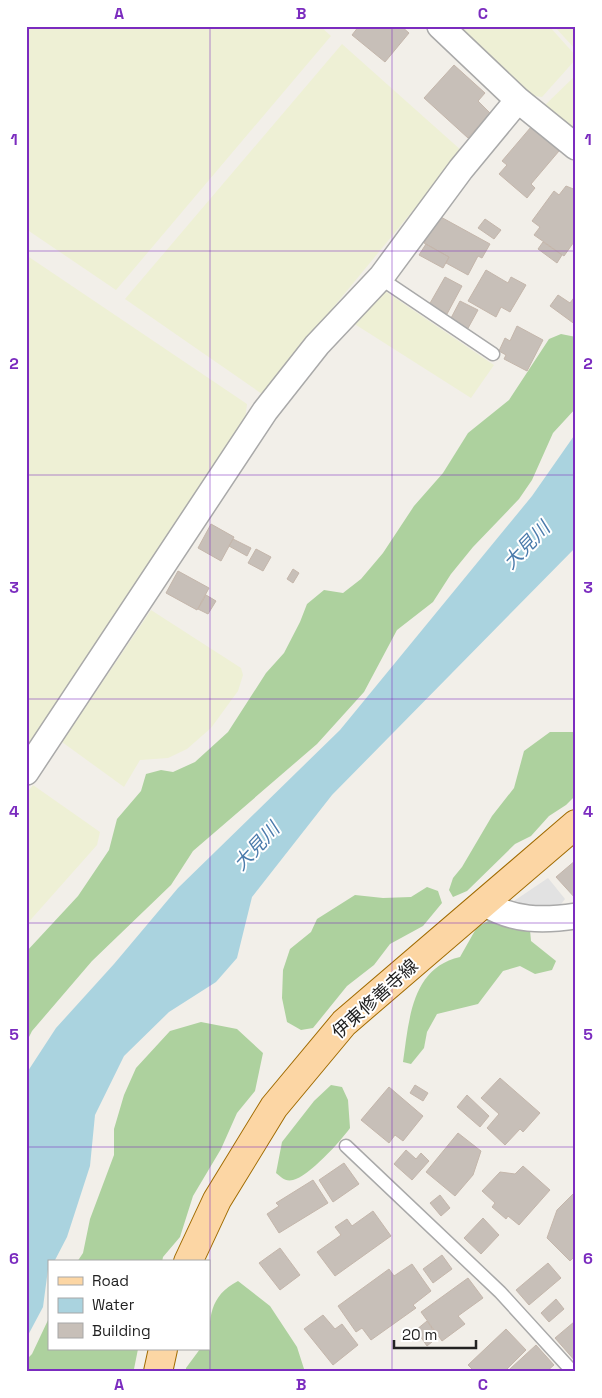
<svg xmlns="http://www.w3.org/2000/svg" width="602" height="1398" font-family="'Space Grotesk','Noto Sans JP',sans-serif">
	<rect width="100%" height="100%" fill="#f2efe9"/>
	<path fill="#eef0d5" d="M26,26H320L331,36L116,290L26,229Z
		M453,26H549L576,56V59L542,97L528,95Z
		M554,26H576V50Z
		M342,44L462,151L262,394L125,299Z
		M576,75V131L545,105Z
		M26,255L247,404L245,420L26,751Z
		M382,289L494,365L471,398L353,323Z
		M151,610L241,668L243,675L238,691L211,728L187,749L168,758L140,760L124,787L62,742Z
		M33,785L100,832L97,845L26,925V794Z"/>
	<path fill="#add19e" d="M561,334L576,337V408L553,433L532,480L519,499L473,547L451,574L433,602L397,630L364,692L317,744L193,851L171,885L92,961L32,1031L26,1043V952L78,896L109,850L117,819L141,791L146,774L161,770L173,772L195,762L228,732L266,673L284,653L300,622L307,604L324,590L343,593L361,579L383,553L414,506L443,473L468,433L509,400L549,339Z
		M550,732H576V795L566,805L549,816L531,836L515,844L467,891L453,897L449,890L453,878L462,867L492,816L514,788L524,751Z
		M427,887L438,891L442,903L423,926L390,944L374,965L347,986L313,1028L301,1030L287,1022L282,998L283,970L290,949L311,932L317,919L355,895L383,898L411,897Z
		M490,920L530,930L531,941L556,961L552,970L535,974L520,966L503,971L478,1004L437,1014L427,1032L424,1048L411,1064L403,1062C409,1021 411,968 460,957L477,927Z
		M201,1022L237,1029L263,1053L255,1091L237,1113L221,1149L193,1196L180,1237L163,1257L162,1262H77L83,1253L90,1219L114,1155V1129L124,1095L136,1068L170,1031Z
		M331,1085L342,1087L348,1100L350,1128C341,1141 308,1177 293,1180C285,1182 281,1177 276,1173L282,1142L314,1101Z
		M238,1281L270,1306L297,1347L305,1372H186V1368L200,1349H209C209,1318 209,1296 238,1281Z
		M49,1318V1349H138L134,1369L132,1372H26V1360L32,1354Z"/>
	<path fill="#e2e2e2" d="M548,878L565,899L555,912L508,905Z"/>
	<path fill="#aad3df" d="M576,433V547L332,795L252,897L237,958L216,982L169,1012L124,1056L95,1115L90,1166L67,1237L54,1262H49L43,1307L26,1339V1074L56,1028L114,964L178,888L340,730L532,496Z"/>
	<path fill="#c7bfb8" stroke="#c4b6ab" d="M359,26H401L409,33L385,62L352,35Z
		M454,65L485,93L478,101L490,113L468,138L424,98Z
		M531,127L559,151L531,184L535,188L527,198L499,174L507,165L502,161Z
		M566,186L576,190V239L564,256L534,235L540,227L532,221L554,191L559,195Z
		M439,216L490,244L482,258L478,256L468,275L446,263L449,257L424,243Z
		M485,219L501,230L494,239L478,228Z
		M543,242L562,255L557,263L538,249Z
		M426,244L449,257L443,268L419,255Z
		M486,270L508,283L511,277L526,285L510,312L501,307L496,317L468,301Z
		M445,277L462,286L447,314L429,305Z
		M558,295L570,303L576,295V325L550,306Z
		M460,301L478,310L467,330L450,320Z
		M517,326L543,340L527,371L504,359L506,355L499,351L505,338L510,341Z
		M211,524L234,537L221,561L198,548Z
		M233,539L251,548L247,556L229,546Z
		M256,549L271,557L263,571L248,563Z
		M293,569L299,573L293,583L287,579Z
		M178,571L209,588L197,610L166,593Z
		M206,595L216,601L208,614L198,609Z
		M576,860V899L556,877Z
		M500,1078L540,1113L523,1132L520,1129L505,1145L487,1128L499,1114L481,1098Z
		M415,1085L428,1093L423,1101L410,1093Z
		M389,1087L423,1116L403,1141L395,1135L389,1143L361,1120Z
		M467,1095L489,1116L480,1127L457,1107Z
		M458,1133L481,1151L473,1175L455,1196L426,1172Z
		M406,1150L416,1159L421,1153L429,1161L412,1180L394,1164Z
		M344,1163L359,1184L333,1202L319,1180Z
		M523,1166L550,1190L519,1225L508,1216L506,1219L492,1207L495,1203L482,1191L500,1172L515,1174Z
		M313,1180L328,1203L279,1233L267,1214L279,1206L276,1203Z
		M576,1191V1255L570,1261L547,1238L557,1210Z
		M440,1195L450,1208L441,1216L430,1203Z
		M373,1211L391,1236L335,1276L317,1252L341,1235L335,1227L347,1219L352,1226Z
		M483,1218L499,1235L481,1254L464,1238Z
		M280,1248L300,1275L280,1290L259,1263Z
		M442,1255L452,1269L433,1283L423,1269Z
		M548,1263L561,1278L529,1305L516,1290Z
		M412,1264L431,1291L413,1305L416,1308L371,1340L362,1328L356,1332L338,1306L389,1269L394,1276Z
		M468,1278L483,1298L458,1316L465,1324L442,1341L421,1312Z
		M556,1299L564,1309L549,1322L541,1313Z
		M323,1315L335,1329L342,1324L358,1345L333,1365L304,1329Z
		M427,1321L438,1337L427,1346L416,1330Z
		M574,1322L576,1324V1362L555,1338Z
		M506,1329L526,1350L504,1372H475L468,1365Z
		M536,1345L554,1365L546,1372H513L510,1369Z"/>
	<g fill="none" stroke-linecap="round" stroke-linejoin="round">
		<g stroke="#a9a9a9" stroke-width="15">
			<path id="lane" d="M380,278L493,354
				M346,1146L500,1292L573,1372"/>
		</g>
		<g stroke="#a9a9a9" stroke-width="28">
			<path id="street" d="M518,100L576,147
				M26,772L265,411L317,345L382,276L461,169L518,100L440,26
				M484,903C513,921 543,921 576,916"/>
		</g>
		<g stroke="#a06b00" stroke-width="30">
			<path id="primary" d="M188,1262L217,1200L274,1107L344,1023L576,824
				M158,1372L163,1349"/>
		</g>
		<use href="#lane" stroke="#fff" stroke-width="12"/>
		<use href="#street" stroke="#fff" stroke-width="25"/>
		<use href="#primary" stroke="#fcd6a4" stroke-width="28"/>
	</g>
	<path fill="none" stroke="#7b2cbf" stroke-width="1" stroke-opacity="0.55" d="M210,26V1372M392,26V1372M26,251H576M26,475H576M26,699H576M26,923H576M26,1147H576"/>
	<g text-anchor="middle" stroke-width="4" stroke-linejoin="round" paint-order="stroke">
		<g font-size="18" fill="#222" stroke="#fff">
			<text transform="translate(375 999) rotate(-42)" y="6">伊東修善寺線</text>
		</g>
		<g font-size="19" font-style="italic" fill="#4a7aab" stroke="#fff">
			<text transform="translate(526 545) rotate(-46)" y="7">大見川</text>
			<text transform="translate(256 846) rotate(-47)" y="7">大見川</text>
		</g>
	</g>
	<rect width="602" height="1398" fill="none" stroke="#ffffff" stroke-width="55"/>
	<rect x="48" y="1260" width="162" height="90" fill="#ffffff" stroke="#a7a7a7"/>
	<rect x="58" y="1277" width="25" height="8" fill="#fcd6a4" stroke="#a7a7a7"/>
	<text x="92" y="1286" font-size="15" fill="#222222">Road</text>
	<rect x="58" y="1298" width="25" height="15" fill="#aad3df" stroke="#a7a7a7"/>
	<text x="92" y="1310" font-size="15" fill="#222222">Water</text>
	<rect x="58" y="1323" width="25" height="15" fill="#c7bfb8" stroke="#a7a7a7"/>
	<text x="92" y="1336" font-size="15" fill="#222222">Building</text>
	<path d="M394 1340v8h82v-8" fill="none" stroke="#222222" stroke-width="2.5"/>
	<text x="402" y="1340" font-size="15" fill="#222222" stroke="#ffffff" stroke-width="4" paint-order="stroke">20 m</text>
	<rect x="28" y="28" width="546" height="1342" fill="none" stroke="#7b2cbf" stroke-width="2"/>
	<g font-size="16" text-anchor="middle" font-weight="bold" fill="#7b2cbf">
		<text x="119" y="19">A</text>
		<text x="301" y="19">B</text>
		<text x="483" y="19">C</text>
		<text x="14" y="145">1</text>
		<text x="588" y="145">1</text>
		<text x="14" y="369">2</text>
		<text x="588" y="369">2</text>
		<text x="14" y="593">3</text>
		<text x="588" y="593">3</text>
		<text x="14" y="817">4</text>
		<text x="588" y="817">4</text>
		<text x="14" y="1040">5</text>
		<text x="588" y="1040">5</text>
		<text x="14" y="1264">6</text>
		<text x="588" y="1264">6</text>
		<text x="119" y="1390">A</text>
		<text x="301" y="1390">B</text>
		<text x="483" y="1390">C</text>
	</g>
</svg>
